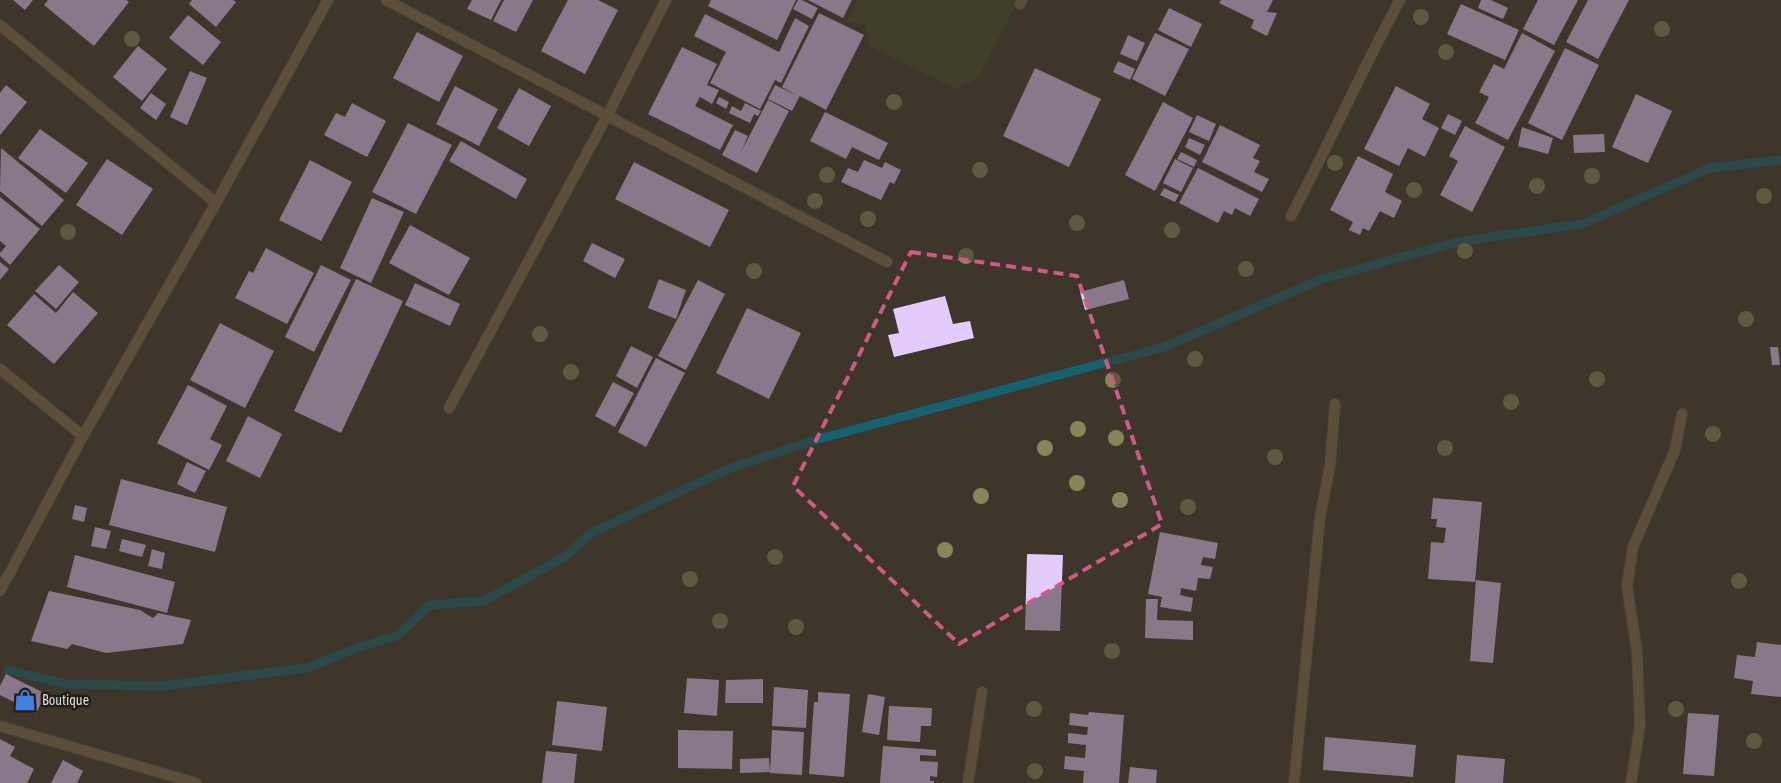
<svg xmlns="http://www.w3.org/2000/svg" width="1781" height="783" font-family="'Asap Condensed',sans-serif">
	<rect width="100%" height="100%" fill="#3e352b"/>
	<path fill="#464b27" d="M858,0H1018L978,78L956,89L869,46L866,25L846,20Z"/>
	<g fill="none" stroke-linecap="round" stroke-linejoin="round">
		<path stroke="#17606e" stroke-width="9" d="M8,670L65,684L163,686L307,668L361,646L397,636L430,605L484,601L566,556L591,533L728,469L815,440L1164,347L1322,279L1457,242L1582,224L1710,168L1781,160"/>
	</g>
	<path fill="#e3cbfc" d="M13,0H33L25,10Z
		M48,0H126L129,2L94,46L44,5Z
		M192,0H233L236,2L216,27L189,4Z
		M472,0H501L491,20L467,9Z
		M504,0H533L516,32L493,21Z
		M568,0H598L618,10L585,74L541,51Z
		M711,0H796L777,40L708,6Z
		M798,0H802L818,8L812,19L793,9Z
		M808,0H852L843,18Z
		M1221,0H1273L1267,12L1277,13L1267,36L1251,28L1254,20L1219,3Z
		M1481,0H1491L1508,8L1503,19L1478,8Z
		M1538,0H1578L1554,45L1523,29Z
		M1588,0H1629L1598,59L1566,42Z
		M1461,4L1519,30L1505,60L1447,34Z
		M1169,8L1202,24L1191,47L1158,30Z
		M819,13L864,35L826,110L800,96L792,111L768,99L775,85L796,95L782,87Z
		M705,14L779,52L795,18L809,26L781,83L775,80L760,109L710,83L726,52L694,36Z
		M188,15L221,42L203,65L169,38Z
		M417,32L463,56L439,102L393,78Z
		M1155,33L1189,49L1165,96L1132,79Z
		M1522,33L1555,51L1508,140L1475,123L1489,97L1479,92L1494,64L1504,69Z
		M1128,35L1145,43L1137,61L1120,54Z
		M138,46L167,69L142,101L113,77Z
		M682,47L717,64L707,85L719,90L712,104L700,97L695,106L733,125L720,150L648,114Z
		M1565,48L1599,65L1562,140L1528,123Z
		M1118,61L1135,69L1130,80L1113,72Z
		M1035,68L1101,99L1069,167L1003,136Z
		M190,71L207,78L187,125L170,117Z
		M6,85L27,102L0,135V93Z
		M455,86L498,109L479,146L436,124Z
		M1396,86L1430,104L1422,119L1439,128L1425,157L1408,148L1399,166L1364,149Z
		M519,88L551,106L529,146L497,128Z
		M151,93L166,104L156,120L140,108Z
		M1636,94L1672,111L1648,163L1612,147Z
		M719,97L729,102L726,109L716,103Z
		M768,100L789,111L757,173L722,155L735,130L748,136L741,152Z
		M1163,102L1193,118L1155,191L1125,175Z
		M352,103L386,121L367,157L324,135L336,113L345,117Z
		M745,103L761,111L758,116L754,114L750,123L729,113L732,106L741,111Z
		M825,112L888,143L879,160L852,147L846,159L810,141Z
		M1448,114L1462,121L1455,135L1441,128Z
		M1197,115L1216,124L1209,141L1189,132Z
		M408,123L452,145L416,214L372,192Z
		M1220,125L1260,145L1253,158L1260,161L1254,172L1269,179L1262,192L1202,162Z
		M1465,126L1505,147L1472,212L1440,195L1458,161L1449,156Z
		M1522,127L1553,138L1548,154L1518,146Z
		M40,129L88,163L66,193L18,158Z
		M1604,134L1605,152L1574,153L1573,135Z
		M1189,138L1205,145L1200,155L1185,147Z
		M461,141L527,179L516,199L449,161Z
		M1,148L64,200L42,226L0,191Z
		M1181,152L1197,160L1194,167L1177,159Z
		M1358,156L1393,174L1385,192L1402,201L1394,218L1380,211L1369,231L1363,228L1360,235L1349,230L1353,222L1330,210Z
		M107,159L153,189L122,235L76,205Z
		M1175,159L1193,168L1181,192L1163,183Z
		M310,160L352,182L321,241L279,220Z
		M864,160L882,168L885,162L901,170L894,184L890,182L881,200L841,182L848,168L858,172Z
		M634,162L729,210L710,247L615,199Z
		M1198,168L1259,199L1250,216L1235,208L1232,215L1224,211L1218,223L1179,203Z
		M1164,188L1179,195L1175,202L1160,195Z
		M0,197L40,229L10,265L0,256V253L6,246L0,241Z
		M372,198L404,212L371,283L340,268Z
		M410,225L470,258L449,295L389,263Z
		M592,243L625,259L615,278L583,261Z
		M266,248L314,273L287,324L235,298L249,271L253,273Z
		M0,262L9,269L0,280Z
		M59,265L79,282L56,309L35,291Z
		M321,265L351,280L314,352L285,337Z
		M356,279L403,301L341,433L294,411Z
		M659,279L686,290L676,319L648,308Z
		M698,280L725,294L686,370L658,356Z
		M1124,280L1129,299L1085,310L1080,292Z
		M415,283L460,304L450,326L405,305Z
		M73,292L98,313L54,364L7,325L34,294L56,313Z
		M945,296L953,324L970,321L974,338L894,357L888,335L899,333L893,309Z
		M747,308L801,333L769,399L716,373Z
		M220,323L274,351L245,408L190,380Z
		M631,346L653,357L637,388L616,376Z
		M1770,347H1778L1780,365H1772Z
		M656,358L685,373L646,447L618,432Z
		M613,382L634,393L615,427L595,416Z
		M188,385L227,406L210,439L222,445L209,470L157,443Z
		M248,416L282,434L260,478L226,461Z
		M187,462L206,471L195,493L177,484Z
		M121,479L227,507L215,552L109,525Z
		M1433,498L1482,502L1475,582L1428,579L1431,542L1444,543L1446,528L1436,527L1437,519H1431Z
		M75,505L87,508L84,522L72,519Z
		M95,527L111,531L106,549L91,546Z
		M1160,532L1218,543L1215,559L1203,557L1201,565L1213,567L1210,579L1198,578L1196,591L1181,588L1180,595L1193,598L1191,612L1160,607L1162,597L1148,594Z
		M122,539L146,545L142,557L119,551Z
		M152,549L165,553L162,569L148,566Z
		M1027,554L1063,555L1060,631L1025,630Z
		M75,555L175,582L167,613L67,587Z
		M1476,580L1501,583L1493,663L1470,661Z
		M49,591L140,610L153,618L158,613L191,620L183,644L106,653L72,644L67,649L31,641Z
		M1146,599H1158L1157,620L1193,621V640L1145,638Z
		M1757,642L1781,645V697L1751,694L1753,681L1734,678L1737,655L1755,657Z
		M6,674L46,694L36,713L0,695V686Z
		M687,678L719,680L717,716L684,713Z
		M763,679V703H725L726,680Z
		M774,687L808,690L806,728L772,726Z
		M818,692L850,694L844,777L809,774L814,702H818Z
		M868,694L885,697L879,735L862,732Z
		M557,701L607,707L602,751L552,745Z
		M889,706L932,708L931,726H921L920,742L887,740Z
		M1089,712L1124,715L1119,783H1083L1084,771L1064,769L1065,756L1085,758L1086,745L1068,743V733L1087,735L1088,727L1069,725L1070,713L1088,715Z
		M1688,713L1719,715L1714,776L1683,774Z
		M678,730L733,731L732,769L678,768Z
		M772,730L804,732L802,775L770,773Z
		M1325,737L1416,745L1413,777L1323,770Z
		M0,739L15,747L10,756L34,769L27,783H0Z
		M883,746L936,750V756L920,755V761L938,762L937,777L930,776V781H934V783H880Z
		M546,751L577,754L574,783H542Z
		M1457,755L1505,759L1503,783H1455Z
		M769,758L770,772L740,773V759Z
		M63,760L83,771L77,783H51Z
		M1130,767L1157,770L1156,783H1128Z"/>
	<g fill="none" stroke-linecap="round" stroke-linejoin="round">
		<g stroke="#5b5249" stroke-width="12">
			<path id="minor" d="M386,0L887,262
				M1020,4L1022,0
				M0,25L216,203
				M1291,216C1329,145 1361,71 1400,0
				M0,369L83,436
				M449,408L607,116L666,0
				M0,726L196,783
				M968,783L982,692
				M1294,783L1320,517L1330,466L1335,404
				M1631,783L1640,725L1637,652L1627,586L1633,547L1675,450L1682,414"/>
		</g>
		<g stroke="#5b5249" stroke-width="12">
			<path id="tertiary" d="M0,591L83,436L216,203L328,0"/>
		</g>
		<use href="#minor" stroke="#846e49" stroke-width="10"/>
		<use href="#tertiary" stroke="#846e49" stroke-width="10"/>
	</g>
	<g fill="#858758">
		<circle cx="1421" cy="17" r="8"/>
		<circle cx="1662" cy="29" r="8"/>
		<circle cx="132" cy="39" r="8"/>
		<circle cx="1446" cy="52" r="8"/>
		<circle cx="894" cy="102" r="8"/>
		<circle cx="1335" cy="163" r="8"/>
		<circle cx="980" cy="170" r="8"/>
		<circle cx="827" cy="175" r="8"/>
		<circle cx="1592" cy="176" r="8"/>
		<circle cx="1537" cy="186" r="8"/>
		<circle cx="1414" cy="190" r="8"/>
		<circle cx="1764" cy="196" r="8"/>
		<circle cx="815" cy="201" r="8"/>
		<circle cx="868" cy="219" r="8"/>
		<circle cx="1077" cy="223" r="8"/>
		<circle cx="1172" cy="230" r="8"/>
		<circle cx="68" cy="232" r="8"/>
		<circle cx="1465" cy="251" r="8"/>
		<circle cx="966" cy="256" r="8"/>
		<circle cx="1246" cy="269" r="8"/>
		<circle cx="754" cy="271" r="8"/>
		<circle cx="1746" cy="319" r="8"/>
		<circle cx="540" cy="334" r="8"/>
		<circle cx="1195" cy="359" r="8"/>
		<circle cx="571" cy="372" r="8"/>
		<circle cx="1597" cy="379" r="8"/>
		<circle cx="1113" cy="380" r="8"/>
		<circle cx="1511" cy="402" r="8"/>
		<circle cx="1078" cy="429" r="8"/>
		<circle cx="1713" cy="434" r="8"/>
		<circle cx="1116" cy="438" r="8"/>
		<circle cx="1045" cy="448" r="8"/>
		<circle cx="1445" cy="448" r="8"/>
		<circle cx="1275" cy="457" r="8"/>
		<circle cx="1077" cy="483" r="8"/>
		<circle cx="981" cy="496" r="8"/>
		<circle cx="1120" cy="500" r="8"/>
		<circle cx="1188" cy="507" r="8"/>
		<circle cx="945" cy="550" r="8"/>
		<circle cx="775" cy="557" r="8"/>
		<circle cx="690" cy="579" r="8"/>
		<circle cx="1739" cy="581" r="8"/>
		<circle cx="720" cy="621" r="8"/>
		<circle cx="796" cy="627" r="8"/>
		<circle cx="1112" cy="651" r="8"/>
		<circle cx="1034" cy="709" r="8"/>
		<circle cx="1676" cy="709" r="8"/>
		<circle cx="1754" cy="741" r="8"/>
		<circle cx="1035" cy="771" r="8"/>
	</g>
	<path d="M0 0H1781V783H0ZM911,252L1077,276L1162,524L959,644L793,486Z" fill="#3e352b" fill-opacity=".55" fill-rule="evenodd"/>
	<path fill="none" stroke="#cc5b85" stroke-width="4" stroke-dasharray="10 6" stroke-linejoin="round" d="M911,252L1077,276L1162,524L959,644L793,486Z"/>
	<defs>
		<g id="shop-bare" transform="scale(1.725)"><path d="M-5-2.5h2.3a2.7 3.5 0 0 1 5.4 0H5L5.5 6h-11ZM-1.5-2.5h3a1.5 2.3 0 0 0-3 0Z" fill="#3f7fe0" stroke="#211e19" stroke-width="2.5" paint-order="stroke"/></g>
	</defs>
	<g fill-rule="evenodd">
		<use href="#shop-bare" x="25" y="700"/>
	</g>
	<g text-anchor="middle" stroke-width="5" stroke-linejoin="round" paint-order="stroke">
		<g font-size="14" fill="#ded8d2" stroke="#211e19" text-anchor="start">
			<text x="42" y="705">Boutique</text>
		</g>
	</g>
</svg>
